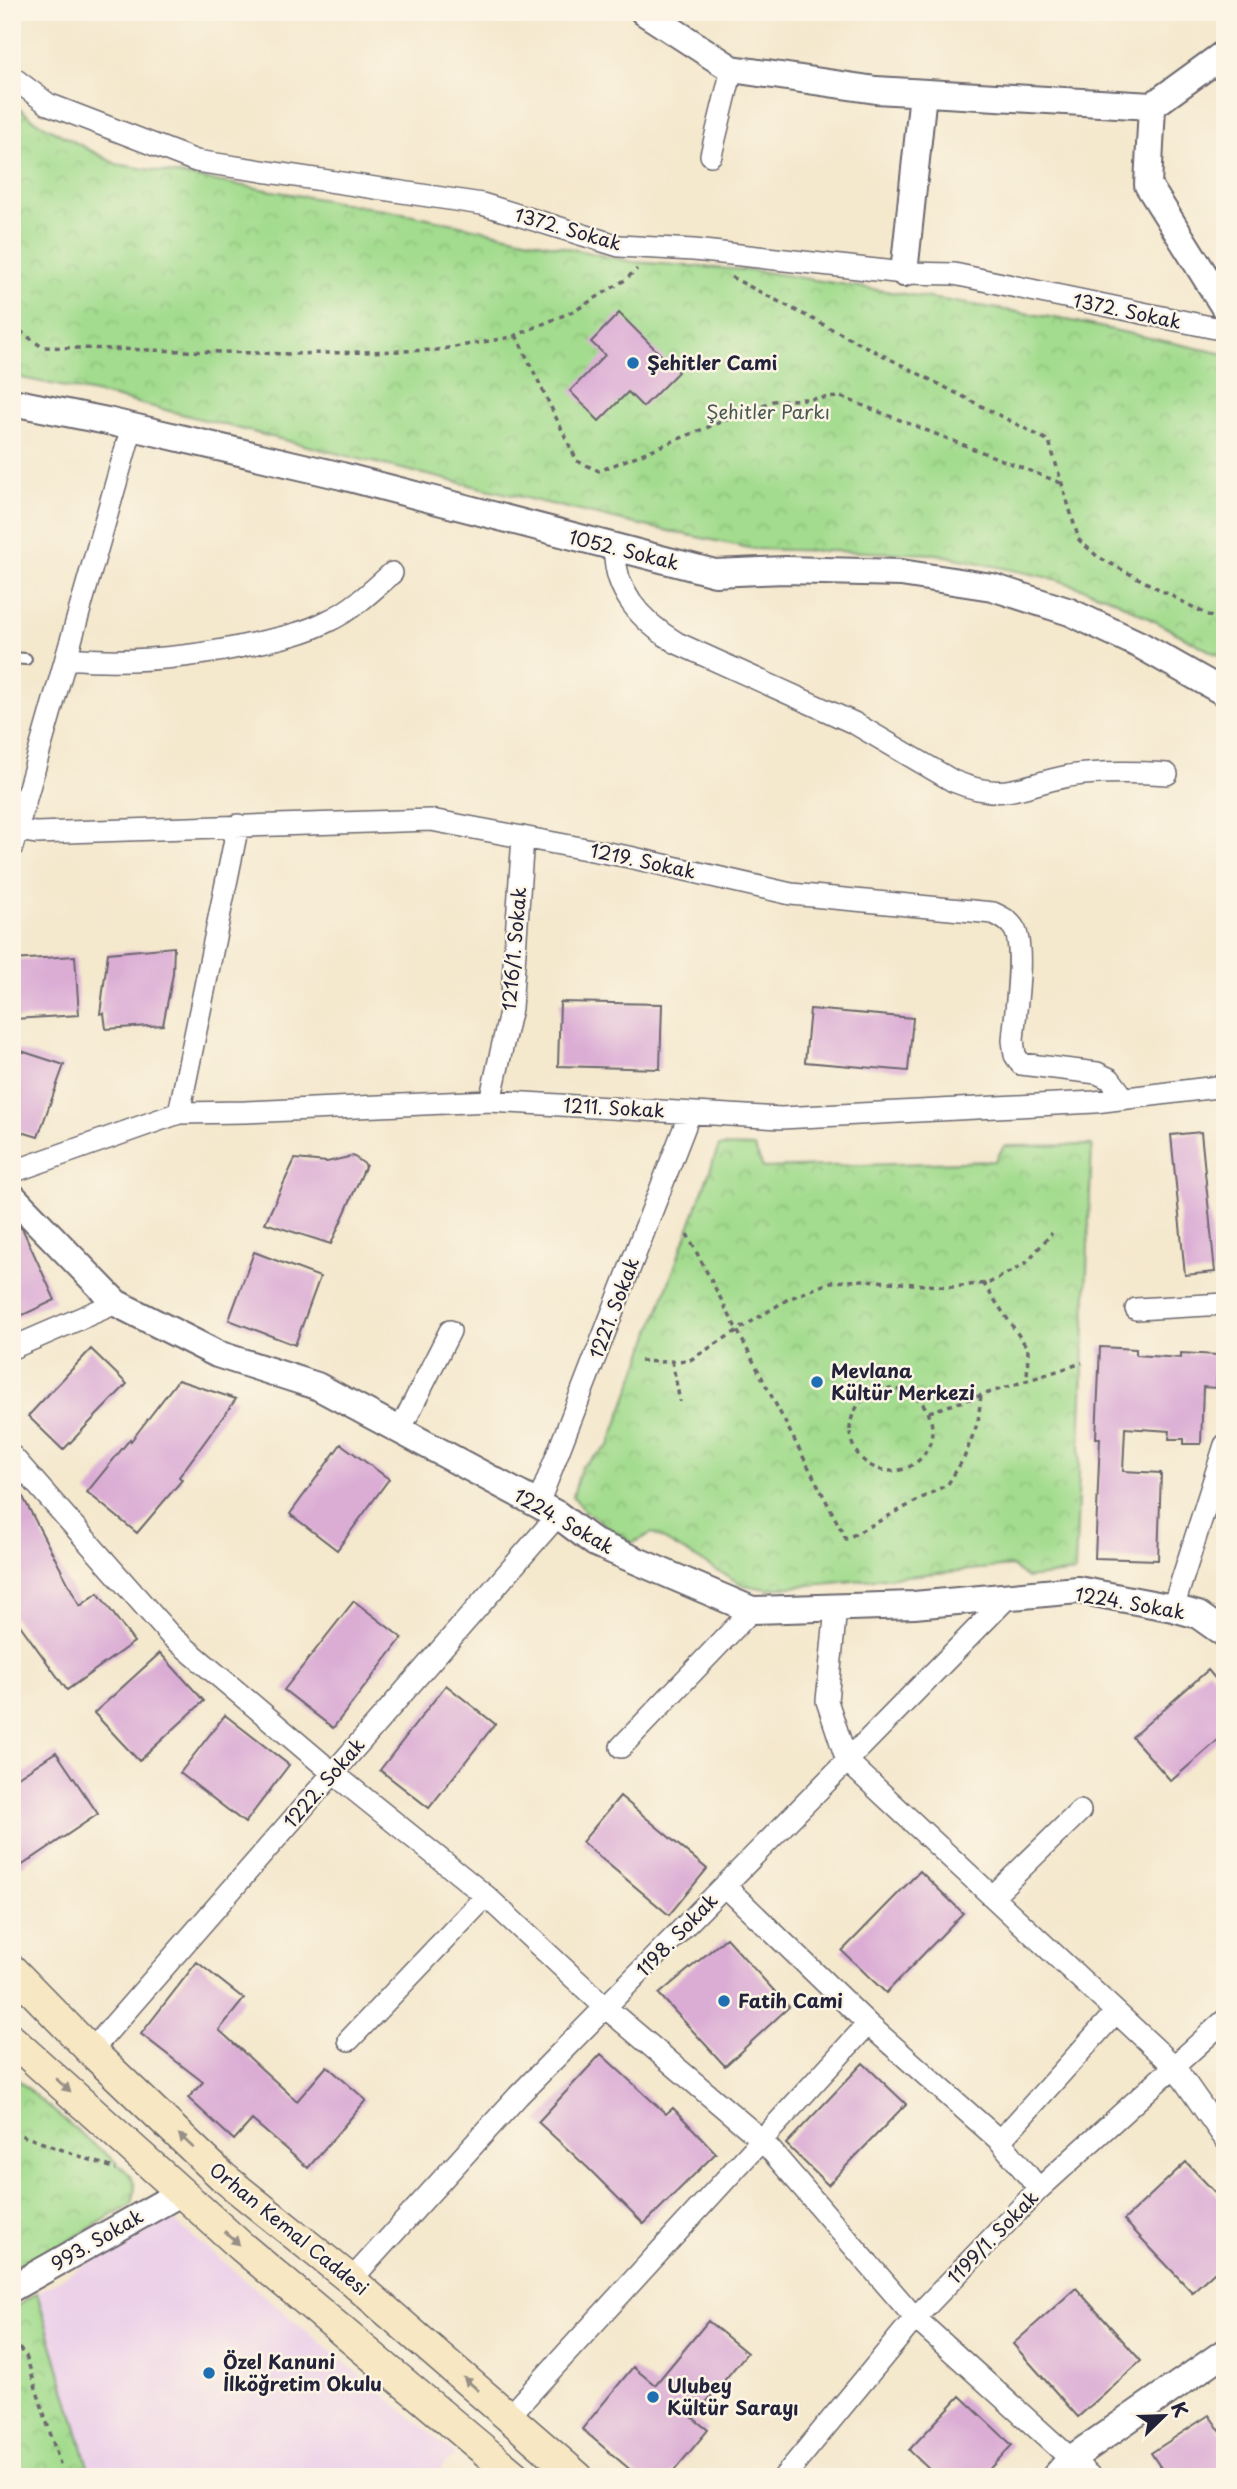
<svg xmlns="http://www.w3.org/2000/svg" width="1237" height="2489" font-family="'Playpen Sans',sans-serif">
	<defs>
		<pattern id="park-crowns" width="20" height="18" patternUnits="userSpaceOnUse" patternTransform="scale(1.75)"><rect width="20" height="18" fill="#a3dc8e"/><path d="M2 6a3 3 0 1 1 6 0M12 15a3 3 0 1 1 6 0" fill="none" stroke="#8cbc7b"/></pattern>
	</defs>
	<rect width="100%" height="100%" fill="#fcf5e5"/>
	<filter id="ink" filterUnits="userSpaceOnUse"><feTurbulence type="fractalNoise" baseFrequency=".0143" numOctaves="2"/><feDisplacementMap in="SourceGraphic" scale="14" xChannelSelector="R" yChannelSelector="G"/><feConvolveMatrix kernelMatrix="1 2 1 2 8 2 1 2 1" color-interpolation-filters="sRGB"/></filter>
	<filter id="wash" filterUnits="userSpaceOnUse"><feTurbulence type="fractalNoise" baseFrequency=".00686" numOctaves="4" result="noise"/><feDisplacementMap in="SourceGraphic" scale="28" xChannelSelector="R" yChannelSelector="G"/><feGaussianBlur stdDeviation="1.57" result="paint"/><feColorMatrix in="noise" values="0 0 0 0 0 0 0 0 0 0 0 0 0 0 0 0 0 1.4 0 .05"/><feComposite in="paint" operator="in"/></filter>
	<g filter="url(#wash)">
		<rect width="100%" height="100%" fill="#f4e8cd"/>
		<path fill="#ecd1e9" d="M168,2216L455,2454L432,2477H91L37,2293Z"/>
		<path fill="url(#park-crowns)" stroke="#627f64" stroke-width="2" d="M12,103L37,122L116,164L413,215L633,262L758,271L1062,319L1225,354V659L1113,599L1055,579L937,554L754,549L640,525L355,458L114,397L12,376Z
			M1092,1145L1075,1572L1027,1578L1012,1566L768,1589L743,1585L652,1533L632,1543L584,1510L573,1496L581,1467L609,1446L719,1146L754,1147L763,1168L995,1161L1004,1146Z
			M12,2074L38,2098L124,2169C136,2180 137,2187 132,2203L12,2275Z
			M37,2293L91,2477H12V2309Z"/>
		<g id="blocks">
			<path fill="#dbadd5" d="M619,313L678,372L643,407L628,392L599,421L570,391L605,355L591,342Z
				M174,947L173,974L163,1025L106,1029L104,1013L100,1014L108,953Z
				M75,956L79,1015L14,1019L12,960Z
				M560,1002L662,1004L660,1069L558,1066Z
				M810,1009L913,1018L908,1071L805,1062Z
				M12,1048L64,1065L38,1137L12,1129Z
				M1201,1132L1215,1272L1185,1275L1171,1135Z
				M353,1156L366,1165L331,1244L265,1223L295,1159L327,1162Z
				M12,1219L23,1230L55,1300L12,1320Z
				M254,1252L320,1277L295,1345L229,1320Z
				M1100,1347L1136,1349V1355L1181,1358V1353L1218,1355L1216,1388L1203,1387L1201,1444H1184V1439H1169L1170,1431L1125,1428L1123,1471L1161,1473L1158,1560L1095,1558L1100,1438H1096Z
				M91,1349L127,1384L63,1450L28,1416Z
				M178,1380L236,1399L179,1477L182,1480L137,1533L87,1492L130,1439L131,1441Z
				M341,1444L389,1479L337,1550L290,1514Z
				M12,1476L80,1606L98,1593L134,1642L67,1690L12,1614Z
				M354,1601L402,1638L333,1728L284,1690Z
				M160,1653L204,1701L139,1761L94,1713Z
				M1208,1670L1225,1690V1734L1171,1781L1132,1737Z
				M446,1685L495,1724L429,1808L380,1770Z
				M225,1715L289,1765L245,1823L180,1773Z
				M56,1752L98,1814L12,1872V1781Z
				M620,1796L707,1869L669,1915L582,1842Z
				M920,1871L963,1913L886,1993L842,1951Z
				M726,1938L789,2007L725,2066L659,1994Z
				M197,1962L244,1999L219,2030L297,2101L327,2066L366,2100L308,2168L252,2120L234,2140L188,2098L203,2082L141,2034Z
				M601,2054L666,2114L673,2108L716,2153L644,2224L588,2168L538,2122Z
				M863,2063L906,2104L828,2185L786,2144Z
				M1186,2162L1225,2203V2262L1192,2292L1124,2220Z
				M1076,2288L1141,2361L1078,2417L1013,2344Z
				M708,2321L747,2353L693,2418L708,2430L669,2477H639L582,2429L633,2367L655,2385Z
				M960,2396L1012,2445L982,2477H937L909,2450Z
				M1209,2415L1225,2438V2477H1167L1151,2453Z"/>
		</g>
	</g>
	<g filter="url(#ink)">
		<use href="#blocks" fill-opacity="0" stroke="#6c676e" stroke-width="2"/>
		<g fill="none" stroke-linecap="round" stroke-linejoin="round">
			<g stroke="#6c676e" stroke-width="14">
				<path id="service" d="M12,658L26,659"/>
			</g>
			<g stroke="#6c676e" stroke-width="24">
				<path id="minor" d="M12,77L48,104L196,161L482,204L619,246L694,250L904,273L954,274L1225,330
					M711,155L732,69
					M615,548C613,591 642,622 677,643L854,723L953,781C1007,803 1019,785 1069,776C1102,771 1134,772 1167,774
					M66,658C132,664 193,658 257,643C281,638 305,633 328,621C352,610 372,591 392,573
					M12,829L36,833L431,820L629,857L791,894L993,913C1002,917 1010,921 1015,930C1025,950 1015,1015 1013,1040L1015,1055L1021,1064L1097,1073L1110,1079L1124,1098
					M12,847L132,427
					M490,1101L511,1008L523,837
					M179,1113L238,825
					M12,1172L179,1113L245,1112L490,1101L781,1118L1095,1102L1225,1086
					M1136,1309L1225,1304
					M12,1348L116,1303
					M400,1430L450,1331
					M12,1456L170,1635L333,1773L486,1896L605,2007L762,2140L915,2318L1091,2477
					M538,1504L690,1113
					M836,1607L827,1701L847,1761L1174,2066L1225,2139
					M1173,1608L1225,1445
					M621,1747L752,1610
					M725,1886L868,2024L1000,2141L1039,2189
					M993,1896L1080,1811
					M349,2040L486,1896
					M91,2051L558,1515
					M1000,2141L1116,2012
					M351,2280L518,2096L1009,1596
					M509,2416L868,2024
					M784,2477L915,2318L1039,2189L1225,2020"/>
			</g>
			<g stroke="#6c676e" stroke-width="30">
				<path id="tertiary" d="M644,12L732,69L876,90L1152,106
					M1225,53L1152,106L1148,185L1225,308
					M904,273L923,93
					M12,402L107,421L342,476L715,573L785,570L901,573L992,587L1070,612L1140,645L1225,693
					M12,1196L116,1303L217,1354L317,1386L558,1515L595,1543L752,1610L914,1605L1078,1590L1173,1608L1198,1615L1225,1634
					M12,2288L182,2192
					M1055,2477L1071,2459L1225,2352"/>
			</g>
			<g stroke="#6c676e" stroke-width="33">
				<path id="secondary" d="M12,1970L91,2051L223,2177L351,2280L578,2477
					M12,2040L242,2247L516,2477"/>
			</g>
			<path stroke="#6c676e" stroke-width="3.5" stroke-dasharray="5 5" stroke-linecap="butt" d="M731,277L1049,441L1079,540L1098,557L1225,624
				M12,325L42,347L292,354L437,350L512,337L576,310L625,280L637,269
				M516,335L577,461L599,471L773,401L841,397L1061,483
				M687,1234L846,1539L948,1484L964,1458L978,1422L981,1395
				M983,1283L1028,1349L1027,1381
				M640,1361L660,1362L690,1360L788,1299L831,1282L865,1280L951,1287L989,1283L1025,1264L1052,1233
				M672,1361L680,1402
				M850 1430a41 41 0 1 1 82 0a41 41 0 1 1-82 0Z
				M929,1412L1082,1363
				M12,2132L116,2169
				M12,2341L26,2356L64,2477"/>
			<use href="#service" stroke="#fff" stroke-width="10"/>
			<use href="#minor" stroke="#fff" stroke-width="21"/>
			<use href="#tertiary" stroke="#fff" stroke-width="26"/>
			<use href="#secondary" stroke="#f7e8c3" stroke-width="30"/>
		</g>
		<defs><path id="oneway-solid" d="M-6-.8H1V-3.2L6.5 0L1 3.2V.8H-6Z" transform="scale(1.75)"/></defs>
		<g fill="#978f86">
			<use href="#oneway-solid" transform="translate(63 2085) rotate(42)"/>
			<use href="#oneway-solid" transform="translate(186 2141) rotate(-137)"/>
			<use href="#oneway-solid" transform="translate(232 2238) rotate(42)"/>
			<use href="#oneway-solid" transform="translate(471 2384) rotate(-139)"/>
		</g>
	</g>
	<g fill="#1f6fb2" stroke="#fcf5e5" stroke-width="2.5">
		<circle cx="633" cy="363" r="7"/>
		<circle cx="817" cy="1382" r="7"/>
		<circle cx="724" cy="2001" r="7"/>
		<circle cx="209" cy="2373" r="7"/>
		<circle cx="653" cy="2397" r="7"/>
	</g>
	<g text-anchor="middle" stroke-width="5" stroke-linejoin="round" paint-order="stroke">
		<g font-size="19" fill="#22223b" stroke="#fcf5e5">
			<text transform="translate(568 229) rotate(16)" y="7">1372. Sokak</text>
			<text transform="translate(1127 311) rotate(12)" y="7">1372. Sokak</text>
			<text transform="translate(624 550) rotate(14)" y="7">1052. Sokak</text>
			<text transform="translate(643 861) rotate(12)" y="7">1219. Sokak</text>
			<text transform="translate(514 949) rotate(-85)" y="7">1216/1. Sokak</text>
			<text transform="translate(614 1108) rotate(3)" y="7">1211. Sokak</text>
			<text transform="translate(614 1308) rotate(-69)" y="7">1221. Sokak</text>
			<text transform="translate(564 1521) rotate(30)" y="7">1224. Sokak</text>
			<text transform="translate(1130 1603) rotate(10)" y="7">1224. Sokak</text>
			<text transform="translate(324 1783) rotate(-49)" y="7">1222. Sokak</text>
			<text transform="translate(677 1935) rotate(-46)" y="7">1198. Sokak</text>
			<text transform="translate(289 2229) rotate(39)" y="7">Orhan Kemal Caddesi</text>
			<text transform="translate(993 2237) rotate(-46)" y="7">1199/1. Sokak</text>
			<text transform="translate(97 2240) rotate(-30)" y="7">993. Sokak</text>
		</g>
		<g font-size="19" font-weight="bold" fill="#22223b" stroke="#fcf5e5" text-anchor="start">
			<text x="647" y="370">Şehitler Cami</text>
			<text x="831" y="1378">Mevlana<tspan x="831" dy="22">Kültür Merkezi</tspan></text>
			<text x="738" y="2008">Fatih Cami</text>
			<text x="223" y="2369">Özel Kanuni<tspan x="223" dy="22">İlköğretim Okulu</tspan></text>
			<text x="667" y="2393">Ulubey<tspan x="667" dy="22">Kültür Sarayı</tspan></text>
		</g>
		<g font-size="19" fill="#495a54" stroke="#fcf5e5">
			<text x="768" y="419">Şehitler Parkı</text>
		</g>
	</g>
	<rect width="1237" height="2489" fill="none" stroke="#fcf5e5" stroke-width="42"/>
	<g transform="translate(1164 2416) rotate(67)" stroke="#fcf5e5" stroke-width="5" paint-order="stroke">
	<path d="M0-5L12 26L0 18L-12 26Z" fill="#22223b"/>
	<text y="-10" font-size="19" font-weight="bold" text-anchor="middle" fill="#22223b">K</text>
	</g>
</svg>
